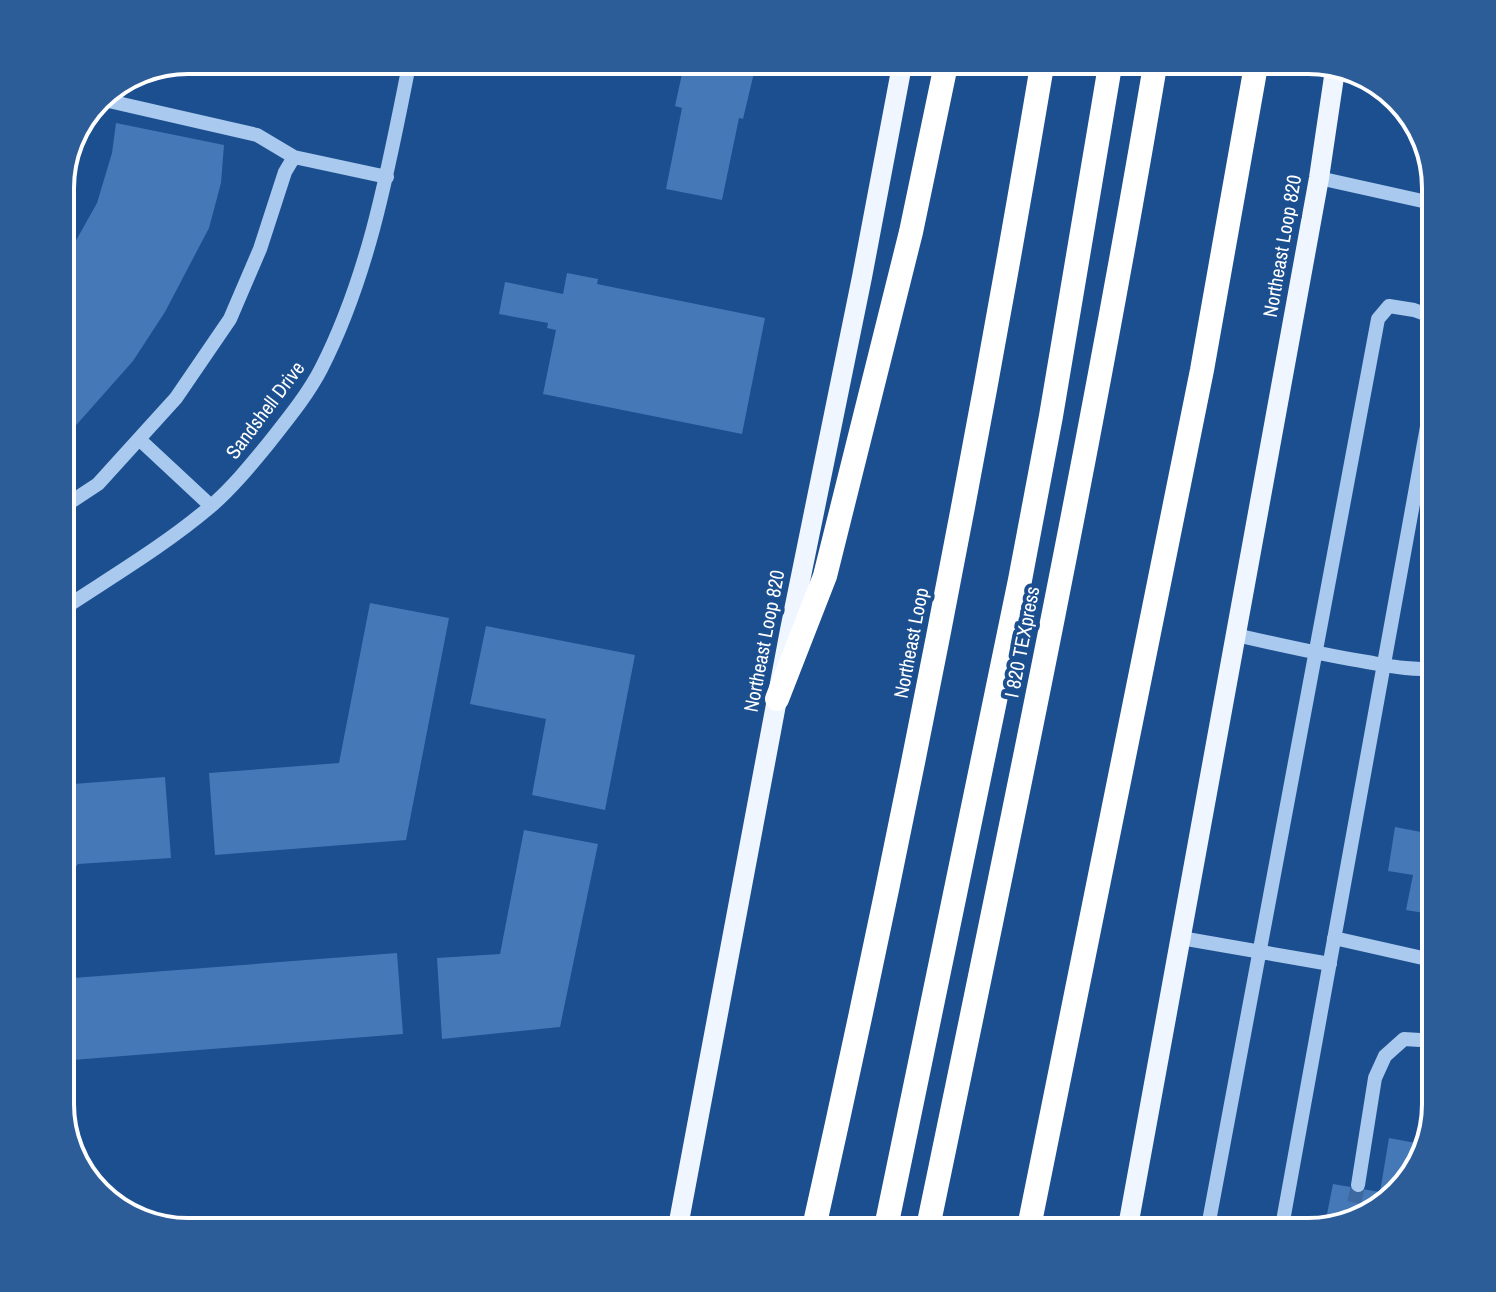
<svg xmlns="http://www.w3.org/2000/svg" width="1496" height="1292" font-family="'Archivo Narrow',sans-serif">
	<rect width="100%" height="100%" fill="#1b4f8f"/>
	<path fill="#4478b7" d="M685,60H757L743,119L739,118L722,200L666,189L682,108L675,106Z
		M116,123L224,145L221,183L209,228L165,312L133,361L71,431L60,439V269L97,203L112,153Z
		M567,273L598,279L597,284L765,318L742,434L543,394L556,330L547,328L548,323L499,314L505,282L563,294Z
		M370,603L449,618L406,840L215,855L209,773L339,763Z
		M486,626L635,655L605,810L532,795L546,719L470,704Z
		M165,777L171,858L78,864L60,885V785Z
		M1425,809L1436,811V915L1406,910L1413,875L1388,871L1395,827L1421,832Z
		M524,830L598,844L560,1027L442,1039L437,958L500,954Z
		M397,953L403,1034L60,1061V979Z
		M1389,1138L1421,1144L1404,1189L1357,1222L1324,1229L1333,1184L1380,1192Z"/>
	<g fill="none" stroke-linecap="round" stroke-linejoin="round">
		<path stroke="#3d69a0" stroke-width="14" stroke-dasharray="14 7" stroke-linecap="butt" d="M1350,1223L1358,1185"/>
		<path stroke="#a9c9ee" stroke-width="14" d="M100,99L257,135L294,157L387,177
			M1319,178L1436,204
			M139,439L211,506
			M60,509L98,484L176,398L230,319L260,249L285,172L294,157
			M60,611C111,577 164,546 210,507C232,488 250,466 268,444C286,421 307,396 321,369C370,273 389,165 410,60
			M1236,635C1280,645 1323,655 1367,662C1390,666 1413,671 1436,668
			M1181,938L1330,964
			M1334,938L1436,961
			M1358,1185L1375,1078L1385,1056L1404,1039L1436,1041
			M1207,1232L1378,319L1389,306L1414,310L1436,318
			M1281,1232L1436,377"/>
		<path stroke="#f0f6ff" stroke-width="20" d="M677,1232L790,630L862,277L903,60
			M1127,1232L1319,178L1335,70"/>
		<path stroke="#fff" stroke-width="24" d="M777,699L825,576L911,232L947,60
			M813,1232C900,844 977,452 1043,60
			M885,1232L1020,580L1051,416L1111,60
			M927,1232C1008,842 1090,452 1156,60
			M1028,1232L1202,370L1257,60"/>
	</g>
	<g text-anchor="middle" stroke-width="8" stroke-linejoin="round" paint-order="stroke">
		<g font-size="20" fill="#fff" stroke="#1b4f8f">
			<text transform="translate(1282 246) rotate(-80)" y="7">Northeast Loop 820</text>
			<text transform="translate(265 410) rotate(-53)" y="7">Sandshell Drive</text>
			<text transform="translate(764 641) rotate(-79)" y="7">Northeast Loop 820</text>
			<text transform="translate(1022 642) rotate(-79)" y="7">I 820 TEXpress</text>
			<text transform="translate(911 643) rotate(-79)" y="7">Northeast Loop</text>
		</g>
	</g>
	<path d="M0 0H1496V1292H0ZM188 74H1308A114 114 0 0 1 1422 188V1104A114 114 0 0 1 1308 1218H188A114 114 0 0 1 74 1104V188A114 114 0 0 1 188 74Z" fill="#2d5d98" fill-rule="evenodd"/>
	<path fill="none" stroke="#fff" stroke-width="4" d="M188 74H1308A114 114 0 0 1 1422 188V1104A114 114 0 0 1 1308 1218H188A114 114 0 0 1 74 1104V188A114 114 0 0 1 188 74Z"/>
</svg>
